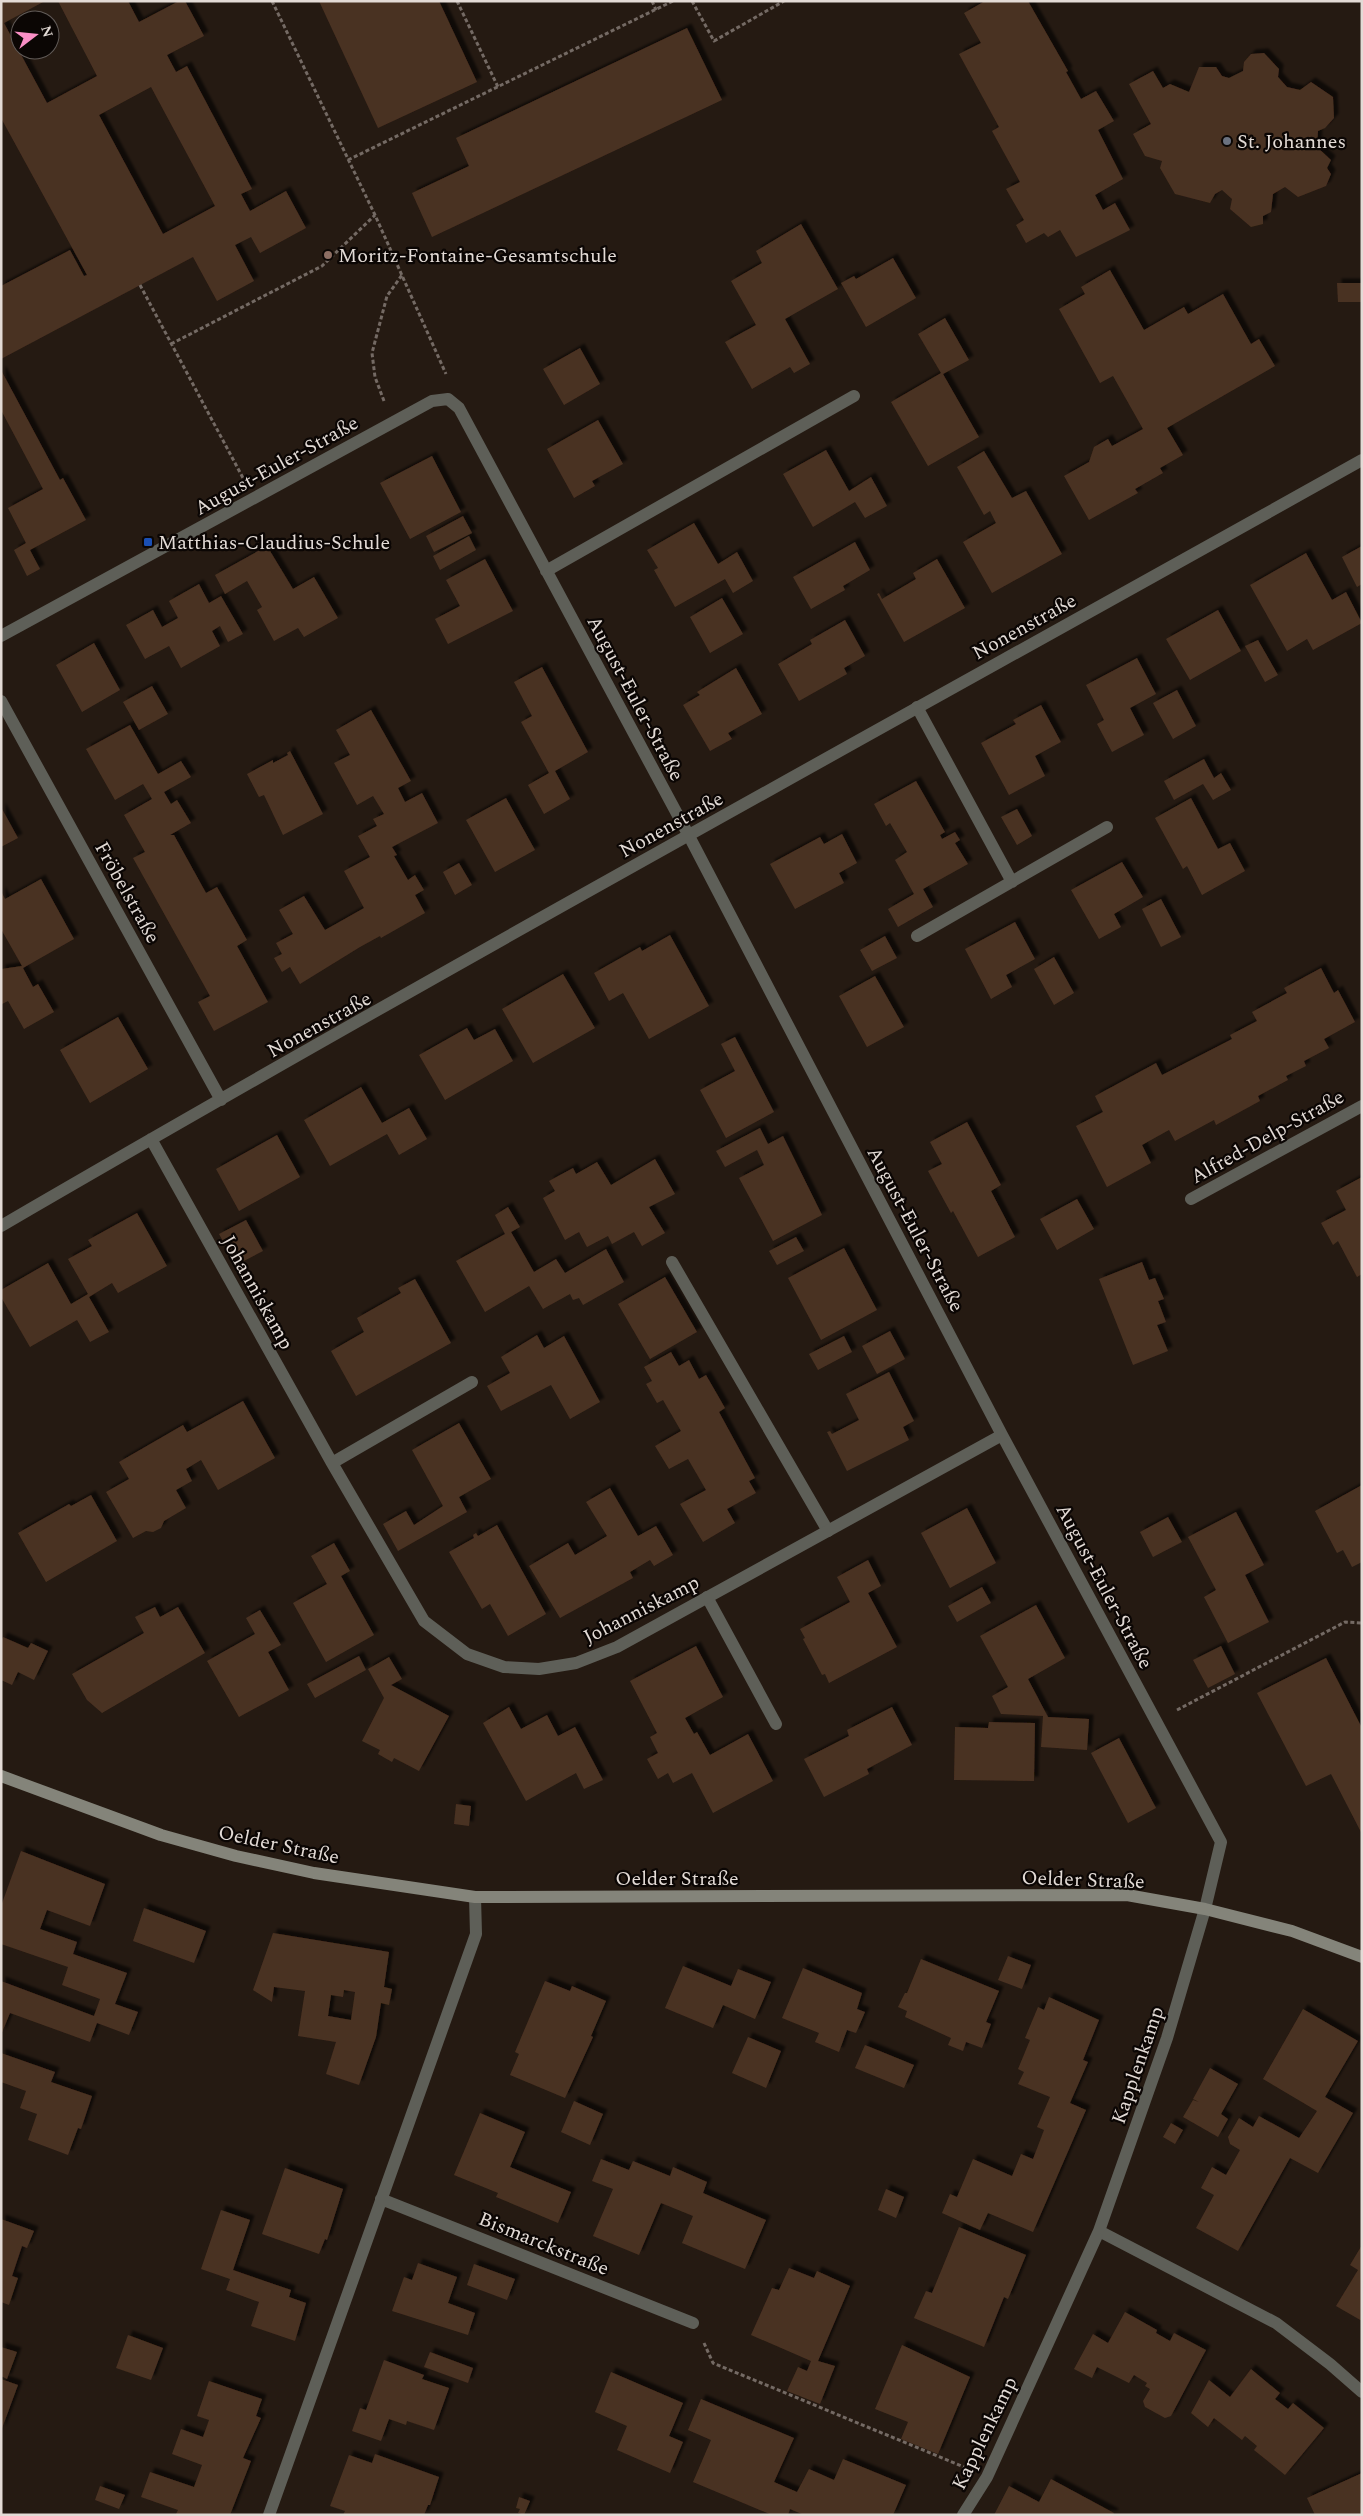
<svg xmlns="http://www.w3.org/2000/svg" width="1363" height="2516" font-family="Spectral,serif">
	<defs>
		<filter id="shadow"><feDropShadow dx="4.5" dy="-4.5" stdDeviation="1" flood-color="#0009"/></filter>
	</defs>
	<rect width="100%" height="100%" fill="#251a12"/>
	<path fill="#4a3121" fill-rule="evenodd" filter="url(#shadow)" d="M1,1H45L4,23L47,103L97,76L58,1H128L139,22L179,1H185L204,36L167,55L176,72L187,66L252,189L241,194L250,211L286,191L306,228L260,253L251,237L235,245L254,281L217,301L193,257L1,359V286L70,250L84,276L87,275L1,118ZM151,87L215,206L163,234L99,115Z
		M319,1H439L477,82L378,128Z
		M985,1H1028L1068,71L1066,72L1081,99L1096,91L1114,121L1098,130L1123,179L1095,195L1103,210L1115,203L1130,230L1076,257L1060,230L1048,237L1044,233L1026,243L1016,225L1024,220L1006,189L1020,182L992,131L999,127L959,54L981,43L964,13Z
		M687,28L722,100L432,237L412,193L469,166L456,138Z
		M1264,53L1279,69L1278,77L1287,87L1300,90L1311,82L1333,97L1334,118L1325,128L1318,131L1317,147L1331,160L1327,168L1331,174L1326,186L1298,197L1285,187L1273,194L1271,212L1263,216V224L1251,227L1230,209L1232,199L1222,190L1215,194L1210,203L1175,194L1160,168L1162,161L1145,156L1133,134L1151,124L1129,84L1153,71L1163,88L1170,84L1189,92L1199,67H1216L1222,76L1229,78L1243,71L1244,62L1251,54Z
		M801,224L838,289L785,319L810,364L794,373L790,367L752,389L725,342L756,325L731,281L762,263L756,251Z
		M893,258L916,298L866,327L841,283L854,276L856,279Z
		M1110,270L1144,330L1184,307L1188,314L1223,294L1251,344L1259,339L1275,366L1167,428L1183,455L1160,468L1163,473L1135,489L1138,493L1089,520L1064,476L1089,462L1094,447L1108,439L1112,446L1143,429L1113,376L1100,383L1059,309L1085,294L1081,287Z
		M1337,283H1362V302H1338Z
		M945,318L969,360L943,374L979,437L928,466L891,402L941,373L918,334Z
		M580,348L600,384L564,405L543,369Z
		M1,370L60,480L63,478L86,520L30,550L40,569L27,576L14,550L26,543L8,508L43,489L1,410Z
		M598,420L623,464L592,481L595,486L574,498L547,449Z
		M826,450L849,491L871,477L887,506L865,518L855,502L813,527L783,474Z
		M984,451L1012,498L1026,491L1062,554L992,593L963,542L996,523L990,511L984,515L957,467Z
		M432,456L461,512L410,539L380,483Z
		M463,516L472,533L434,552L426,536Z
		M694,523L718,564L737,552L753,581L733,593L725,579L675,607L654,570L658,568L647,550Z
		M469,536L476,550L440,570L433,556Z
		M855,542L870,570L843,586L845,590L811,609L793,577Z
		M267,546L293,589L314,577L338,618L304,637L298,628L274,641L257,610L262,607L247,581L225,594L215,575Z
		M1362,546V584L1357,587L1342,557Z
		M1306,553L1332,600L1346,592L1362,623L1313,650L1307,639L1287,651L1250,585Z
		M485,559L513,611L448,644L435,619L460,606L446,580Z
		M937,559L965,608L904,642L877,594L879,593L882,599L916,579L913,573Z
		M199,584L209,603L221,596L243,634L228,642L220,626L212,631L220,646L181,668L169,646L145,659L126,625L153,610L162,627L178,618L169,601Z
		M722,598L743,634L710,653L690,617Z
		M1218,610L1241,651L1190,680L1166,639Z
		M845,620L865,656L844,668L847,674L799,701L778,664L812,644L810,640Z
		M1258,640L1278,675L1265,682L1245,646Z
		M94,643L120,690L82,712L56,665Z
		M1137,658L1156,694L1130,708L1144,735L1112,752L1097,724L1104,720L1086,685Z
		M542,667L588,752L555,771L570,799L544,814L528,785L549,773L521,722L532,716L514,682Z
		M736,668L762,714L728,733L732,739L710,751L683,705L700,695L697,692Z
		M152,686L168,714L139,730L123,702Z
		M1177,690L1196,726L1173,739L1153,703Z
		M1041,705L1061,742L1035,756L1045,776L1009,795L981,743L1016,724L1013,720Z
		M371,710L411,781L398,788L405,802L422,793L438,823L392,847L397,855L394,856L408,880L415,875L424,890L415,895L425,913L381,938L380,936L360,947L300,984L290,967L282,972L274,958L282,954L276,943L293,934L279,910L304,896L325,930L364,908L344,871L370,857L358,836L377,826L373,819L384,814L373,796L357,805L334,763L350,755L336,730Z
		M130,725L158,774L181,761L191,777L164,792L171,804L177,800L191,823L170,835H174L206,893L217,887L247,940L237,946L268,1002L214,1031L198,1002L210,996L133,858L145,852L124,815L152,799L143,784L115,800L86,749Z
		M290,751L323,814L283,835L264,795L259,797L247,774L273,760V763L288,755L287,753Z
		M1204,759L1214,778L1221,773L1231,790L1213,800L1203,784L1174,800L1164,781Z
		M916,781L945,832L940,835L942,839L955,832L960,840L955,843L968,864L923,889L933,907L898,927L888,909L914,894L895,860L907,852L890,823L886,826L874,804Z
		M506,798L535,850L495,872L466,820Z
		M1191,798L1218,849L1230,843L1245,871L1202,895L1187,866L1183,869L1155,818Z
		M1,807L18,838L1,847Z
		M1017,809L1032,836L1017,845L1001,817Z
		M842,834L857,863L839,873L844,883L795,909L770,864L820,837L824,844Z
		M1122,862L1143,897L1114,914L1121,927L1099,939L1071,890Z
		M459,863L472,885L455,895L443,872Z
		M41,879L74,939L23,968L33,987L38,984L54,1012L24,1029L8,1001L2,1004L1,1002V969L22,966L1,929V891L5,899Z
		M1161,899L1181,937L1161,947L1142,909Z
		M1015,922L1035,959L1006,975L1012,987L991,999L965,949Z
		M670,935L709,1006L649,1039L623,993L609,1001L594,973L640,947L642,951Z
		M885,936L897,958L872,971L860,950Z
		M1054,957L1074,993L1054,1005L1034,969Z
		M1321,968L1334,993L1338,990L1355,1022L1324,1039L1329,1048L1304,1061L1306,1066L1286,1076L1288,1080L1258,1096L1260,1101L1216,1125L1214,1120L1175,1141L1169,1130L1142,1145L1151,1163L1107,1187L1076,1126L1103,1112L1095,1096L1156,1063L1162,1075L1232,1039L1230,1035L1257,1021L1252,1012L1287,993L1284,988Z
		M563,974L595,1028L533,1063L502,1009Z
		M875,976L904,1027L867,1047L839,996Z
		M118,1017L148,1069L90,1103L60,1050Z
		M467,1028L474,1040L495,1029L513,1061L445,1100L419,1055Z
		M735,1037L774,1112L726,1138L700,1090L735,1071L721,1044Z
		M361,1087L382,1123L409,1108L427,1139L399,1155L387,1134L330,1166L304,1120Z
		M967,1122L1001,1185L991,1191L1015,1237L978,1257L953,1211L951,1213L928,1171L942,1164L930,1142Z
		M760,1128L768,1144L783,1136L822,1215L773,1241L739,1178L764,1165L757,1150L725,1167L716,1151Z
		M277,1135L300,1177L239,1211L216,1169Z
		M655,1159L675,1194L649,1207L665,1233L642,1246L634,1232L612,1244L608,1236L587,1247L579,1232L565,1240L543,1198L555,1191L549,1181L573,1168L576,1174L597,1162L611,1185Z
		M1362,1177V1274L1357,1277L1338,1241L1333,1245L1321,1223L1346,1210L1336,1191Z
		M1077,1199L1094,1229L1057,1250L1040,1219Z
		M508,1207L520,1227L511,1232L534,1272L556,1259L565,1273L606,1249L624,1282L583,1305L579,1298L573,1300L570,1294L543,1309L529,1286L485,1312L456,1261L505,1234L495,1215Z
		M137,1213L167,1266L118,1293L112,1283L89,1297L109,1332L90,1342L77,1320L30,1347L1,1297V1290L48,1263L71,1304L88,1294L68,1259L92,1246L88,1240Z
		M246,1220L263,1251L236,1265L219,1234Z
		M796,1237L804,1251L777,1265L769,1251Z
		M844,1248L877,1310L821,1340L788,1278Z
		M1142,1262L1149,1280L1155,1278L1164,1299L1158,1301L1166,1322L1157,1325L1168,1351L1133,1365L1099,1279Z
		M665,1277L697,1332L650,1359L618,1304Z
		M415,1279L451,1343L356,1396L331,1351L364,1332L357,1318L401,1293L398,1288Z
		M890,1331L905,1359L877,1374L862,1346Z
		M537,1335L544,1348L564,1336L600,1402L570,1419L551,1385L501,1411L487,1386L510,1373L501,1357Z
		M844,1336L852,1352L818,1370L809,1354Z
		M671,1352L679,1366L689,1360L699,1379L706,1375L725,1408L719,1412L755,1478L749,1481L756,1493L727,1509L735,1523L703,1542L680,1504L706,1490L688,1459L669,1469L655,1446L681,1431L663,1400L657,1403L646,1384L652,1381L644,1367Z
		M889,1372L914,1421L903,1427L909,1440L847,1471L827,1432L830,1431L832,1434L859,1420L846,1394Z
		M243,1401L275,1458L218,1490L201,1460L186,1469L192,1481L176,1490L186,1508L164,1521L161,1528L153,1532L146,1531L133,1538L106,1492L129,1479L119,1462L183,1425L187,1432Z
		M459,1423L491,1479L459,1497L467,1512L398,1551L383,1524L406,1511L414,1525L443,1506L412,1450Z
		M1362,1485V1562L1352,1567L1343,1550L1337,1553L1315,1511Z
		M610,1488L638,1536L656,1526L673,1555L654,1566L650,1560L630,1572L633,1578L560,1618L529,1566L568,1543L575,1555L607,1536L586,1502Z
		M91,1495L117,1541L46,1582L18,1533L69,1504L71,1506Z
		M967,1508L996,1563L950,1588L921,1533Z
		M1236,1512L1264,1565L1245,1575L1269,1622L1228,1643L1204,1597L1216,1590L1188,1537Z
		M1168,1517L1182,1542L1153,1557L1140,1532Z
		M497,1525L546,1614L508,1636L490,1604L482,1609L449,1552L474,1538L473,1535L476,1533L478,1536Z
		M334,1543L350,1571L341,1576L374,1635L326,1662L293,1603L327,1584L311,1556Z
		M868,1560L881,1586L868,1593L897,1647L829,1683L825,1674L822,1675L803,1639L805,1638L800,1629L850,1602L837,1577Z
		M982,1587L991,1603L957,1622L948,1606Z
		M1036,1605L1065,1658L1028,1679L1048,1717L1089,1719L1087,1750L1041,1747L1043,1716L1001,1714L992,1696L1008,1687L980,1636Z
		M155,1607L160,1617L178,1607L205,1653L102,1713L87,1700L72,1674L144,1633L135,1617Z
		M260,1610L281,1645L268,1652L289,1690L239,1717L207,1661L255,1634L246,1618Z
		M3,1637L28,1648L31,1643L48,1651L34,1680L18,1672L12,1685L1,1680V1641Z
		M696,1646L723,1697L685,1718L694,1734L697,1732L710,1755L748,1734L773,1781L713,1813L692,1773L673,1783L668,1773L658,1779L647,1759L658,1753L650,1737L657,1733L630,1681Z
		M1221,1646L1235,1674L1208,1688L1193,1660Z
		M359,1656L366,1670L315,1698L307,1684Z
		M389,1657L402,1679L391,1685L449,1716L419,1771L394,1758L392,1762L378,1754L380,1750L362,1741L384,1698L368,1669Z
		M1326,1658L1362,1728V1834L1331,1774L1306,1786L1257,1693Z
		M509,1707L521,1729L547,1715L558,1736L575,1727L603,1780L584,1789L576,1773L526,1801L483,1723Z
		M892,1707L912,1745L867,1769L869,1774L824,1797L804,1759L849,1736L847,1730Z
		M989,1722L1035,1723L1034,1781L954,1780L955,1727L988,1728Z
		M1119,1738L1156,1808L1128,1823L1091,1753Z
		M456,1804L471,1806L469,1826L454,1824Z
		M21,1851L105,1884L90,1926L47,1910L40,1929L77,1942L73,1954L127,1973L115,2004L138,2012L129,2035L97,2023L90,2042L10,2013L1,2035V1981L94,2016L100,1999L62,1985L68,1967L1,1944V1906Z
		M144,1908L206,1931L194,1963L133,1941Z
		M273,1933L389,1952L384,1987L392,1989L389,2005L381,2003L376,2037L359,2085L326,2074L336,2042L298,2036L305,1991L274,1987L272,2002L253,1990ZM344,1990L355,1992L351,2020L328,2016L331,1995L343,1997Z
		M1008,1956L1031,1965L1022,1989L998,1980Z
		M921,1959L999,1991L986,2022L991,2024L982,2048L966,2042L963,2051L948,2045L951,2038L905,2017L907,2011L898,2007L905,1993H907Z
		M683,1966L731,1986L738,1969L771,1982L755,2019L723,2005L713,2028L665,2008Z
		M803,1968L862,1993L857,2009L865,2012L856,2033L847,2030L839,2052L815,2042L819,2033L782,2018Z
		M545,1981L570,1991L572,1986L606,2001L591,2036L593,2037L565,2098L510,2075L519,2054L515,2052Z
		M1049,1997L1099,2020L1083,2060L1088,2062L1070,2103L1086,2110L1033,2232L988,2213L980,2230L942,2213L950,2194L957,2197L973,2159L1012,2176L1021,2154L1033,2159L1044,2130L1037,2127L1050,2097L1018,2084L1024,2072L1018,2069L1030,2040L1025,2038L1038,2007L1044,2010Z
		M1303,2009L1358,2041L1325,2097L1353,2113L1318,2173L1290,2158L1238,2251L1196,2228L1214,2195L1201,2188L1212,2167L1226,2175L1240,2150L1230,2144L1228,2137L1239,2118L1253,2127L1259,2116L1299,2138L1317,2111L1263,2079Z
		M748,2037L781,2051L766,2088L732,2073Z
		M865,2045L914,2065L904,2088L855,2068Z
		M1,2053L55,2072L51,2082L92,2096L81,2129L78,2128L68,2155L28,2140L37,2114L20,2108L26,2091L1,2082Z
		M1210,2068L1238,2084L1221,2114L1228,2119L1218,2137L1183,2117L1193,2100L1199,2102L1193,2099Z
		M574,2101L603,2114L590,2145L561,2132Z
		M480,2113L525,2132L510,2167L571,2192L558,2223L496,2197L498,2193L454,2175Z
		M1171,2123L1183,2130L1175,2144L1163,2137Z
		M601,2159L629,2170L633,2161L670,2176L673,2167L707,2182L703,2193L766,2220L745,2269L682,2243L693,2216L661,2203L639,2255L593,2236L613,2189L592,2181Z
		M285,2168L343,2189L327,2240L325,2239L319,2254L262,2234Z
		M886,2189L904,2197L896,2218L878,2210Z
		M221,2210L250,2220L233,2270L291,2290L289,2297L306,2303L295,2341L251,2326L259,2302L226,2290L230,2279L201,2269Z
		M1,2219L34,2231L27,2248L22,2246L12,2276L18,2278L9,2305L1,2302Z
		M959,2227L1026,2255L1008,2299L1004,2297L984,2347L914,2318L926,2291L932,2293Z
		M1362,2245V2321L1336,2306L1358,2270L1350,2265Z
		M418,2263L457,2277L448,2303L475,2313L468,2335L392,2311L404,2277L412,2280Z
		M474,2264L515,2279L507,2300L467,2285Z
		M789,2268L814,2278L817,2271L850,2286L818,2361L835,2366L820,2404L787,2391L798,2367L807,2371L811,2361L751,2335L772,2288L779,2290Z
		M1125,2312L1157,2330L1156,2333L1170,2341L1174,2333L1206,2350L1171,2416L1165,2418L1145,2407L1143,2401L1150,2389L1145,2386L1147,2383L1134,2375L1129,2383L1097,2367L1092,2378L1074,2369L1093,2334L1108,2343Z
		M128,2335L163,2348L151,2380L116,2368Z
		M902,2345L970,2377L938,2454L901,2439L908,2422L875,2409Z
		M1,2347L17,2352L7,2379L1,2376Z
		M430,2352L473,2368L468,2383L424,2367Z
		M384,2360L424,2375L422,2379L449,2388L434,2430L407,2421L406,2425L389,2419L381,2441L352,2431L360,2408L366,2410Z
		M1251,2369L1280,2393L1275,2399L1288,2409L1293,2403L1324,2428L1285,2475L1254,2450L1257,2446L1245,2436L1242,2440L1214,2418L1208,2427L1191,2413L1209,2380L1230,2397Z
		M611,2372L683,2403L669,2436L683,2442L670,2473L617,2450L627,2426L595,2412Z
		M1,2379L18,2385L1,2431Z
		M209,2381L262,2399L256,2416L261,2418L243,2458L251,2461L230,2515H180L176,2514L178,2510L141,2497L150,2472L194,2487L202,2465L172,2454L181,2429L203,2437L209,2420L197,2416Z
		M701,2399L794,2438L774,2482L797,2492L809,2469L834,2480L843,2459L906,2485L893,2515H804L790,2509L788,2515H772L693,2482L711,2440L688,2430Z
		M375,2454L439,2477L430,2505H428L424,2515H343L345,2511L330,2506L349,2455L372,2463Z
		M1362,2473V2515H1315L1307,2498Z
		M1051,2479L1114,2513L1113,2515H994L1009,2486L1039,2502Z
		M100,2486L125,2495L119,2509L95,2500Z
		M519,2497L530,2501L524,2515L518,2513L520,2509L516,2508Z"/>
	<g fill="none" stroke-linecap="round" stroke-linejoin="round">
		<path stroke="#746a64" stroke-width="3" stroke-dasharray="4 2.5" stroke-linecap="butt" d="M272,1L375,215L446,374
			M457,1L498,87
			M652,1L656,10
			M692,1L714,41L784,1
			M348,160L673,1
			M140,285L243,478
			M171,344L322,266L375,215
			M384,401L375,377L372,353L387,296L402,275
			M1177,1710L1345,1622L1362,1623
			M704,2343L713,2363L964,2467"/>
		<path stroke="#5e5f58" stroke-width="12" d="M917,707L1012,882
			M917,936L1107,827
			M672,1262L828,1531
			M707,1597L776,1724"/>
		<path stroke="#5e5f58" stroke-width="12" d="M546,571L854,396
			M1,636L432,401L448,399L459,408L689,836L1002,1435L1221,1842L1205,1909L1167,2038L1099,2231L987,2477L963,2515
			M1,701L221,1100
			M151,1139L332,1463L424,1621L467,1654L504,1667L539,1669L576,1663L617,1647L1002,1435
			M1191,1199L1362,1106
			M1,1226C451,964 908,714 1362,460
			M332,1463L472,1382
			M381,2199L693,2323
			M1099,2231L1276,2323L1330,2364L1362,2392
			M269,2515L476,1934L475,1897"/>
		<path stroke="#84847a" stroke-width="12" d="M1,1776L161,1835L236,1856L314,1873L475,1897L1127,1895L1205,1909L1292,1931L1362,1957"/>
	</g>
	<circle fill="#6b7280" stroke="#0b0604" stroke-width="2" cx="1227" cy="141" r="5"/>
	<circle fill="#8d6e63" stroke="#0b0604" stroke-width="2" cx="328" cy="255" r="5"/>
	<rect fill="#1a4fb4" stroke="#0b0604" stroke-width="2" x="143" y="537" width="10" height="10" rx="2.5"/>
	<g text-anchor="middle" stroke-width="4.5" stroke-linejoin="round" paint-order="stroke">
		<g font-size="20" fill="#e3dbd6" stroke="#0b0604" text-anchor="start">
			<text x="1237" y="148">St. Johannes</text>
			<text x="338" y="262">Moritz-Fontaine-Gesamtschule</text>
			<text x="158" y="549">Matthias-Claudius-Schule</text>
		</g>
		<g font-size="20" fill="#e3dbd6" stroke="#0b0604">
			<text transform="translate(276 465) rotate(-29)" y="7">August-Euler-Straße</text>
			<text transform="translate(1024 626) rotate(-29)" y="7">Nonenstraße</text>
			<text transform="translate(636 698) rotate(62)" y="7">August-Euler-Straße</text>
			<text transform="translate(671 824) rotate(-29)" y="7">Nonenstraße</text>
			<text transform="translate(128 892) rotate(61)" y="7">Fröbelstraße</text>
			<text transform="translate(319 1024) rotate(-29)" y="7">Nonenstraße</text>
			<text transform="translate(1267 1136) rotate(-29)" y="7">Alfred-Delp-Straße</text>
			<text transform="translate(916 1229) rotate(62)" y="7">August-Euler-Straße</text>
			<text transform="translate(258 1292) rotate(61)" y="7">Johanniskamp</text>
			<text transform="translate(1105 1586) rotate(62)" y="7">August-Euler-Straße</text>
			<text transform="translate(641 1609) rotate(-27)" y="7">Johanniskamp</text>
			<text transform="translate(279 1844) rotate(12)" y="7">Oelder Straße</text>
			<text x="677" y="1885">Oelder Straße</text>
			<text transform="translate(1083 1879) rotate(2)" y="7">Oelder Straße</text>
			<text transform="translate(1137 2065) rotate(-71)" y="7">Kapplenkamp</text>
			<text transform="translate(544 2243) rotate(22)" y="7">Bismarckstraße</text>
			<text transform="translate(984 2433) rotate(-64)" y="7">Kapplenkamp</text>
		</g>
	</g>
	<rect width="1363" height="2516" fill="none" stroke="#e3dbd6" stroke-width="5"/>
	<g transform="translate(35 35) rotate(74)"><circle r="24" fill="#0b0604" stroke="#615b58"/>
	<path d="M0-4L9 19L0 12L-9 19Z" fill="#fa8fc6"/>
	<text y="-8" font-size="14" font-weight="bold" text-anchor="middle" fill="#e3dbd6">N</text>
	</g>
</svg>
